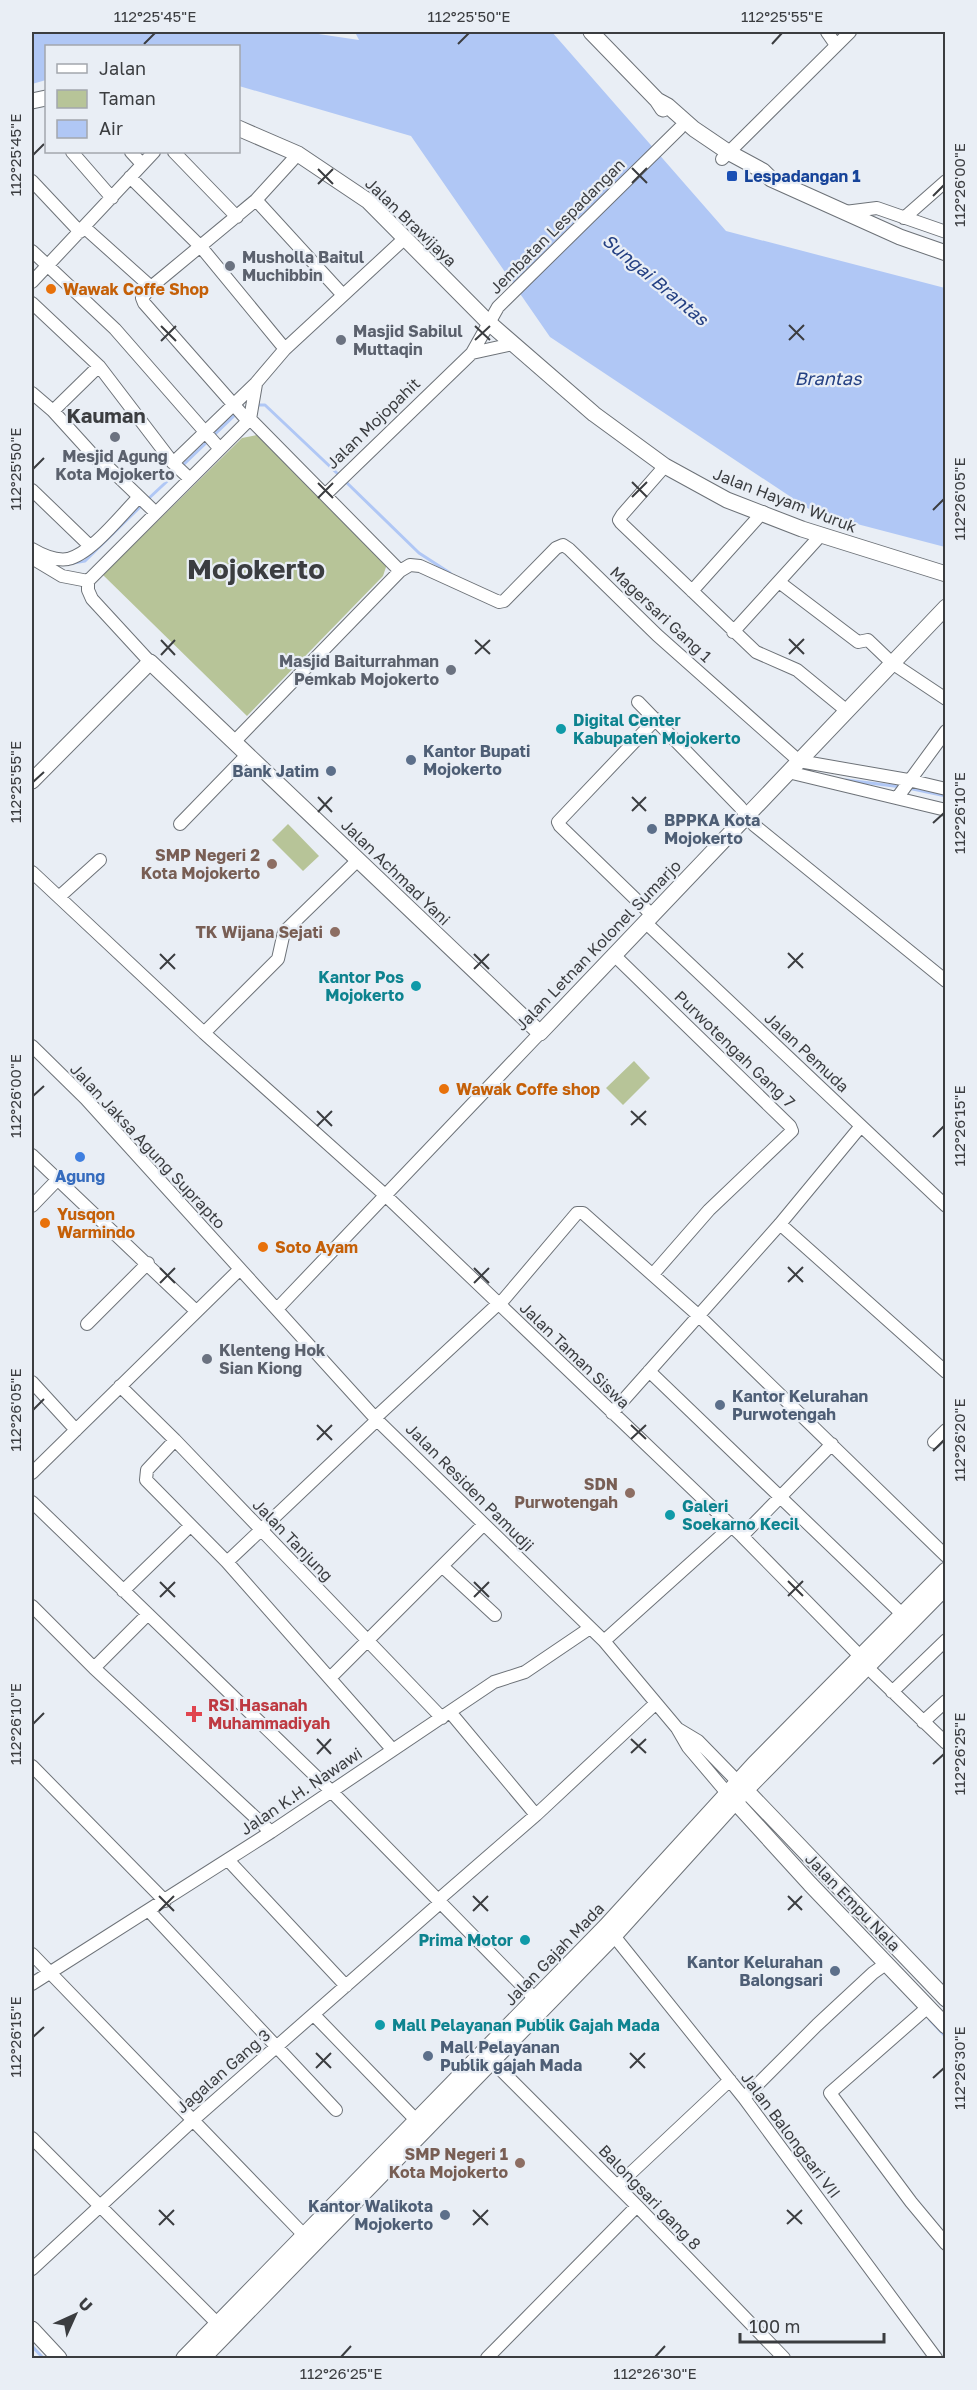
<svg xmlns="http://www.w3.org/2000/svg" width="977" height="2390" font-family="'Golos Text',sans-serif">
	<rect width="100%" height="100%" fill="#e9eef5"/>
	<path fill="#b7c498" d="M257,435L387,564L383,576L247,716L103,575L242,438Z
		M288,824L319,856L303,871L272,840Z
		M634,1061L650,1078L623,1105L606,1088Z"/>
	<path fill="#b0c7f5" d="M32,32H305L359,40L355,32H552L726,231L945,288V547L815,513L550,337L411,136L239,86L238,46H46V80L32,84Z"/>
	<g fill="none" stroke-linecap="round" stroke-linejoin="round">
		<path stroke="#b0c7f5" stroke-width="3" d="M255,405H265L340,476
			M214,435L237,413
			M181,467L209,440
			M345,481L419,553L450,573
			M147,500L177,472
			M73,563L85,561L142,505
			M846,780L902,787
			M908,788L946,796
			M930,2020L946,2037
			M32,2346L43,2358"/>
		<g stroke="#6d7278" stroke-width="14">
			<path id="minor" d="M827,32L836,45
				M72,152L112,198
				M131,152L142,164
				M174,152L237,217
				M722,159L850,32
				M130,177L201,247L285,349
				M32,181L80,232
				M256,200L342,294
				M845,212L877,208L946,232
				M904,218L946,181
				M84,227L151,287
				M32,251L115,329L220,449
				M32,282L154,152
				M32,303L99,366L173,463L190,479
				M472,353L513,344
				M32,393L53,411L103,466L105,464L156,513
				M53,411L99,366
				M248,421L144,303L142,298L151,287L256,200L298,154
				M173,463L256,383L285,349L404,239
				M665,466L622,515L619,520L621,523L756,652L797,670L847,711
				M32,490L90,546
				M325,495L472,353L498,307L680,128
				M32,549C42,555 55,561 68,559C91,554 122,514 139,497
				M32,558L62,576L88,581
				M400,571L410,565L420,566L499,602L504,601L556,548L563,545L569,549L657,635L799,761L908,780L946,789
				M88,581L250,419L256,384
				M88,581V590L92,599L150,662
				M779,582L858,642L868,640L892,663L946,699
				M692,591L763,512
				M733,632L821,535
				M638,702L740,807L754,825L946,981
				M234,742L400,571L250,419
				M788,772L946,810
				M897,798L946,731
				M180,824L247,755
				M32,872L204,1033L385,1195L742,1536L860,1656L867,1667L946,1743
				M59,897L100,860
				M652,915L560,826L558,822L656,719
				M645,922L946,1206
				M614,955L790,1126L792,1131L709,1210L654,1273
				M204,1033L278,959L284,932L358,860
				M32,1046L86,1099L377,1420L604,1641L677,1728L688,1747L727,1793
				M32,1155L196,1311
				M32,1206L58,1179
				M780,1224L946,1372
				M499,1305L577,1213H583L699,1316L946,1556
				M277,1309L540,1033
				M87,1324L148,1263
				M649,1371L902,1614
				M32,1382L76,1430
				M120,1386L175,1440L442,1718
				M612,1413L780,1224L861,1126
				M375,1418L498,1304
				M175,1440L147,1470L146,1480L227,1562L392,1749
				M934,1442L946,1430
				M32,1473L239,1270
				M32,1502L331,1791L541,2005
				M742,1536L832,1444
				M227,1562L377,1420
				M443,1567L495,1615
				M123,1591L190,1526
				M32,1606L94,1668L271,1832
				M604,1641L732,1526
				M94,1668L148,1614
				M330,1678L483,1525
				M892,1692L946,1640
				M450,1712L536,1815
				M923,1722L946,1701
				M678,1729L698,1741L738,1782
				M32,1766L165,1901
				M228,1860L346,1986
				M438,1900L536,1815L655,1704
				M149,1911L336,2110
				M614,1936L744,2098L936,2358
				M32,1954L304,2235
				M32,1984L271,1832L494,1682L525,1672L590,1628
				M928,2007L830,2093L911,2202L946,2244
				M314,2015L417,2121
				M492,2061L637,2206L784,2358
				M744,2098L817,2025L873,1973L887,1963
				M32,2138L218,2324
				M617,2186L730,2080
				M32,2269L192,2121L440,1903
				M487,2358L637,2206"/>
		</g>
		<g stroke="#6d7278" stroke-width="17">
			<path id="major" d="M591,32L657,100L663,109
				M657,100L668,106L694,129L728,152L763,171L771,179L900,237L946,253
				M32,101L46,98
				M238,128L298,154L368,201L488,322L594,414L665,466L727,500L802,529L946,574
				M32,781L150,662L540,1033L946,607
				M740,1784L946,1999
				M729,1795L810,1884L946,2026
				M32,2329L59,2358
				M184,2358L606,1926L754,1764L946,1570
				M203,2358L614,1936L746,1790L946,1587"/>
		</g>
		<use href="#minor" stroke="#fff" stroke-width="12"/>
		<use href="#major" stroke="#fff" stroke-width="15"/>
	</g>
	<path fill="none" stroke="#3b3d40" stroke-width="2" d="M144,44L155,33M458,44L469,33M772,44L782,33M33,155L44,144M632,168L647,183M318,169L333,184M632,183L647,168M318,184L333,169M933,196L944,185M789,325L804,340M161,326L176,341M475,326L490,340M475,340L490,326M789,340L804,325M161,341L176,326M33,469L44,458M632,482L647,497M318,483L333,498M632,497L647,482M318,498L333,483M933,510L944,499M789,639L804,654M161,640L175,655M475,640L490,654M475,654L490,640M789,654L804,639M161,655L175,640M33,782L44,772M318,797L332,812M632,797L646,811M632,811L646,797M318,812L332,797M933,823L944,813M788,953L803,968M160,954L175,969M474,954L489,969M788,968L803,953M160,969L175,954M474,969L489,954M33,1096L44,1086M317,1111L332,1126M631,1111L646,1125M631,1125L646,1111M317,1126L332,1111M933,1137L944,1126M788,1267L803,1282M160,1268L175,1283M474,1268L489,1283M788,1282L803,1267M160,1283L175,1268M474,1283L489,1268M33,1410L44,1399M317,1425L332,1440M631,1425L646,1439M631,1439L646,1425M317,1440L332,1425M933,1451L944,1440M788,1581L803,1596M160,1582L175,1597M474,1582L489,1597M788,1596L803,1581M160,1597L175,1582M474,1597L489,1582M33,1724L44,1713M317,1739L331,1754M631,1739L646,1753M631,1753L646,1739M317,1754L331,1739M933,1764L944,1754M159,1896L174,1911M473,1896L488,1911M788,1896L802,1910M788,1910L802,1896M159,1911L174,1896M473,1911L488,1896M33,2037L44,2027M316,2053L331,2068M630,2053L645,2068M316,2068L331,2053M630,2068L645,2053M933,2078L944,2068M159,2210L174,2225M473,2210L488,2225M787,2210L802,2224M787,2224L802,2210M159,2225L174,2210M473,2225L488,2210M341,2357L351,2346M655,2357L665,2346"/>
	<rect fill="#1a4fb4" stroke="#e9eef5" stroke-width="2" x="726" y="170" width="12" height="12" rx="3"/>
	<g fill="#6b7280" stroke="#e9eef5" stroke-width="2">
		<circle cx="230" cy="266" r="6"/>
		<circle cx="341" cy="340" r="6"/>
		<circle cx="115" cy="437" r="6"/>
		<circle cx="451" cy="670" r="6"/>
		<circle cx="207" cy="1359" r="6"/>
	</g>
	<g fill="#e8710a" stroke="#e9eef5" stroke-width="2">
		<circle cx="51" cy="289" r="6"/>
		<circle cx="444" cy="1089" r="6"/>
		<circle cx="45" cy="1223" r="6"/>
		<circle cx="263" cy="1247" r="6"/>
	</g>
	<g fill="#0f9aa8" stroke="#e9eef5" stroke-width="2">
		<circle cx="561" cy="729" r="6"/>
		<circle cx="416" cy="986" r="6"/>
		<circle cx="670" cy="1515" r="6"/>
		<circle cx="525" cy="1940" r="6"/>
		<circle cx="380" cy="2025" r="6"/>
	</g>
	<g fill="#5c6f8a" stroke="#e9eef5" stroke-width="2">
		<circle cx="411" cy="760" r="6"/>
		<circle cx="331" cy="771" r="6"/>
		<circle cx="652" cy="829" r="6"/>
		<circle cx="720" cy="1405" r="6"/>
		<circle cx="835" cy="1971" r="6"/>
		<circle cx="428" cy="2056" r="6"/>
		<circle cx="445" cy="2215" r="6"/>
	</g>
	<g fill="#8d6e63" stroke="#e9eef5" stroke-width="2">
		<circle cx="272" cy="864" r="6"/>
		<circle cx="335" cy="932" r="6"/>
		<circle cx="630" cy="1493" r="6"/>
		<circle cx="520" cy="2163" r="6"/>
	</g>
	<circle fill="#3f7fe0" stroke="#e9eef5" stroke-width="2" cx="80" cy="1157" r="6"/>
	<path fill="#e0444e" stroke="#e9eef5" stroke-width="2" d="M191 1705h6v6h6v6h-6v6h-6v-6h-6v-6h6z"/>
	<g text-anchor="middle" stroke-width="4.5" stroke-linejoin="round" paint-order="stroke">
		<g font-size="16" font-weight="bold" fill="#164399" stroke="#e9eef5" text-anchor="start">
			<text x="744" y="182">Lespadangan 1</text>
		</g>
		<g font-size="16" fill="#3b3d40" stroke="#e9eef5">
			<text transform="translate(411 222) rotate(44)" y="6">Jalan Brawijaya</text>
			<text transform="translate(557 226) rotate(-45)" y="6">Jembatan Lespadangan</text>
			<text transform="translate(373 423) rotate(-44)" y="6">Jalan Mojopahit</text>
			<text transform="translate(785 500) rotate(21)" y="6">Jalan Hayam Wuruk</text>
			<text transform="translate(661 614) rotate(43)" y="6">Magersari Gang 1</text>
			<text transform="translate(396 872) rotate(44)" y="6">Jalan Achmad Yani</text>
			<text transform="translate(598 945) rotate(-46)" y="6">Jalan Letnan Kolonel Sumarjo</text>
			<text transform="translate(735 1049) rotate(44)" y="6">Purwotengah Gang 7</text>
			<text transform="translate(807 1052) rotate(43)" y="6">Jalan Pemuda</text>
			<text transform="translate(148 1146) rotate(47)" y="6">Jalan Jaksa Agung Suprapto</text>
			<text transform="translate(575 1355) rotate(44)" y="6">Jalan Taman Siswa</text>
			<text transform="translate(470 1487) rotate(45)" y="6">Jalan Residen Pamudji</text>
			<text transform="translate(293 1540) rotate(46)" y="6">Jalan Tanjung</text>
			<text transform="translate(301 1791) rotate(-34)" y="6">Jalan K.H. Nawawi</text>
			<text transform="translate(853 1902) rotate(46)" y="6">Jalan Empu Nala</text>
			<text transform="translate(554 1954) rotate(-46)" y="6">Jalan Gajah Mada</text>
			<text transform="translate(223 2071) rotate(-41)" y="6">Jagalan Gang 3</text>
			<text transform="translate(791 2135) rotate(53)" y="6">Jalan Balongsari VII</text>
			<text transform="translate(650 2197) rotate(46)" y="6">Balongsari gang 8</text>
		</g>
		<g font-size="16" font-weight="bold" fill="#5b616d" stroke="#e9eef5" text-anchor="start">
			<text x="242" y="263">Musholla Baitul<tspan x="242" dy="18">Muchibbin</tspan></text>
			<text x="353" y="337">Masjid Sabilul<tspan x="353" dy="18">Muttaqin</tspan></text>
			<text x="115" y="462" text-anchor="middle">Mesjid Agung<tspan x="115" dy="18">Kota Mojokerto</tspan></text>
			<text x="439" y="667" text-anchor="end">Masjid Baiturrahman<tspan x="439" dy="18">Pemkab Mojokerto</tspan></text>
			<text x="219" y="1356">Klenteng Hok<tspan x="219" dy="18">Sian Kiong</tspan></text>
		</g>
		<g font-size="16" font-weight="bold" fill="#c56008" stroke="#e9eef5" text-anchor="start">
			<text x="63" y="295">Wawak Coffe Shop</text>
			<text x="456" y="1095">Wawak Coffe shop</text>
			<text x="57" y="1220">Yusqon<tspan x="57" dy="18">Warmindo</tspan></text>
			<text x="275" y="1253">Soto Ayam</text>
		</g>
		<g font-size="16" font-weight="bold" fill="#0d838f" stroke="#e9eef5" text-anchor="start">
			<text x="573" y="726">Digital Center<tspan x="573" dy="18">Kabupaten Mojokerto</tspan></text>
			<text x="404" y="983" text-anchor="end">Kantor Pos<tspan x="404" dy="18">Mojokerto</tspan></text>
			<text x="682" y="1512">Galeri<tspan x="682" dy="18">Soekarno Kecil</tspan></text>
			<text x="513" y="1946" text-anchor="end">Prima Motor</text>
			<text x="392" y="2031">Mall Pelayanan Publik Gajah Mada</text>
		</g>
		<g font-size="16" font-weight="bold" fill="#4e5e75" stroke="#e9eef5" text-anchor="start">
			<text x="423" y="757">Kantor Bupati<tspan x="423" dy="18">Mojokerto</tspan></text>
			<text x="319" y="777" text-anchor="end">Bank Jatim</text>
			<text x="664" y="826">BPPKA Kota<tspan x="664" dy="18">Mojokerto</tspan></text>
			<text x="732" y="1402">Kantor Kelurahan<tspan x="732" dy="18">Purwotengah</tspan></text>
			<text x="823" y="1968" text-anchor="end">Kantor Kelurahan<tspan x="823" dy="18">Balongsari</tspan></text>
			<text x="440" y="2053">Mall Pelayanan<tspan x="440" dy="18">Publik gajah Mada</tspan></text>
			<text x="433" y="2212" text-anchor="end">Kantor Walikota<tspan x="433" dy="18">Mojokerto</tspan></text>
		</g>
		<g font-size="16" font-weight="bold" fill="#785e54" stroke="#e9eef5" text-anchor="end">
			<text x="260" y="861">SMP Negeri 2<tspan x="260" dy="18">Kota Mojokerto</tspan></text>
			<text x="323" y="938">TK Wijana Sejati</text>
			<text x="618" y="1490">SDN<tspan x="618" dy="18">Purwotengah</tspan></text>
			<text x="508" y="2160">SMP Negeri 1<tspan x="508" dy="18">Kota Mojokerto</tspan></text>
		</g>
		<g font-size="16" font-weight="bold" fill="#366cbe" stroke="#e9eef5">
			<text x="80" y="1182">Agung</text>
		</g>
		<g font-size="16" font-weight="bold" fill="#be3a42" stroke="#e9eef5" text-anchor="start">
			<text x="208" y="1711">RSI Hasanah<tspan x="208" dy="18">Muhammadiyah</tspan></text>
		</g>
		<g font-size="18" font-style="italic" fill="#244083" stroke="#e9eef5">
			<text transform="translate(655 280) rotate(40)" y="6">Sungai Brantas</text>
			<text x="828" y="385">Brantas</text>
		</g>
		<g font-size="20" font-weight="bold" fill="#3b3d40" stroke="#e9eef5">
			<text x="106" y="423">Kauman</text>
		</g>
		<g font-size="28" font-weight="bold" fill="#3b3d40" stroke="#e9eef5">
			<text x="256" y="579">Mojokerto</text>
		</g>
	</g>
	<rect width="977" height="2390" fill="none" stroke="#e9eef5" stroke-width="66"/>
	<rect x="45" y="45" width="195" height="108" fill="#e9eef5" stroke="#a3a7ad" stroke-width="1.5"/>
	<rect x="57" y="64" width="30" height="9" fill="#ffffff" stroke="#a3a7ad" stroke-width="1.5"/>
	<text x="99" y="75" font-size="18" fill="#3b3d40">Jalan</text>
	<rect x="57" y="90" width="30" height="18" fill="#b7c498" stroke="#a3a7ad" stroke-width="1.5"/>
	<text x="99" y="105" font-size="18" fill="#3b3d40">Taman</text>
	<rect x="57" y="120" width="30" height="18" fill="#b0c7f5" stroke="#a3a7ad" stroke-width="1.5"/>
	<text x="99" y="135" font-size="18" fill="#3b3d40">Air</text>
	<g transform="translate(75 2315) rotate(45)" stroke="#e9eef5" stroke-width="4.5" paint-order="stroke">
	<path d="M0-4.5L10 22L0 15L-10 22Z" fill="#3b3d40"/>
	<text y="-9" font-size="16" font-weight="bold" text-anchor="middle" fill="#3b3d40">U</text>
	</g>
	<path d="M740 2333v9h144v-9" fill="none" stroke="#3b3d40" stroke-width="3"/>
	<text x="749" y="2333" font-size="18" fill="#3b3d40" stroke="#e9eef5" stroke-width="4.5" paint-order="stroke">100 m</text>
	<rect x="33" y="33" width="911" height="2324" fill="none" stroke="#3b3d40" stroke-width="2"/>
	<g font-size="15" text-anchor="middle" fill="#3b3d40">
		<text x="155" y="22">112°25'45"E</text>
		<text x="469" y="22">112°25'50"E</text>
		<text x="782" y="22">112°25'55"E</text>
		<text transform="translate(16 155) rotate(-90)" y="5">112°25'45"E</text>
		<text transform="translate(960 185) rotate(-90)" y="5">112°26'00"E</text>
		<text transform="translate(16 469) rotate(-90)" y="5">112°25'50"E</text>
		<text transform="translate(960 499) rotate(-90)" y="5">112°26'05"E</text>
		<text transform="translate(16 782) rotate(-90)" y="5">112°25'55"E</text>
		<text transform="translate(960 813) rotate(-90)" y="5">112°26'10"E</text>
		<text transform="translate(16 1096) rotate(-90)" y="5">112°26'00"E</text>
		<text transform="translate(960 1126) rotate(-90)" y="5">112°26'15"E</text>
		<text transform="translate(16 1410) rotate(-90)" y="5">112°26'05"E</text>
		<text transform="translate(960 1440) rotate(-90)" y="5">112°26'20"E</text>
		<text transform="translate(16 1724) rotate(-90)" y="5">112°26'10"E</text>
		<text transform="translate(960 1754) rotate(-90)" y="5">112°26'25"E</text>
		<text transform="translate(16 2037) rotate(-90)" y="5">112°26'15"E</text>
		<text transform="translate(960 2068) rotate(-90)" y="5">112°26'30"E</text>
		<text x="341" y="2379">112°26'25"E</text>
		<text x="655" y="2379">112°26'30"E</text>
	</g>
</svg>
